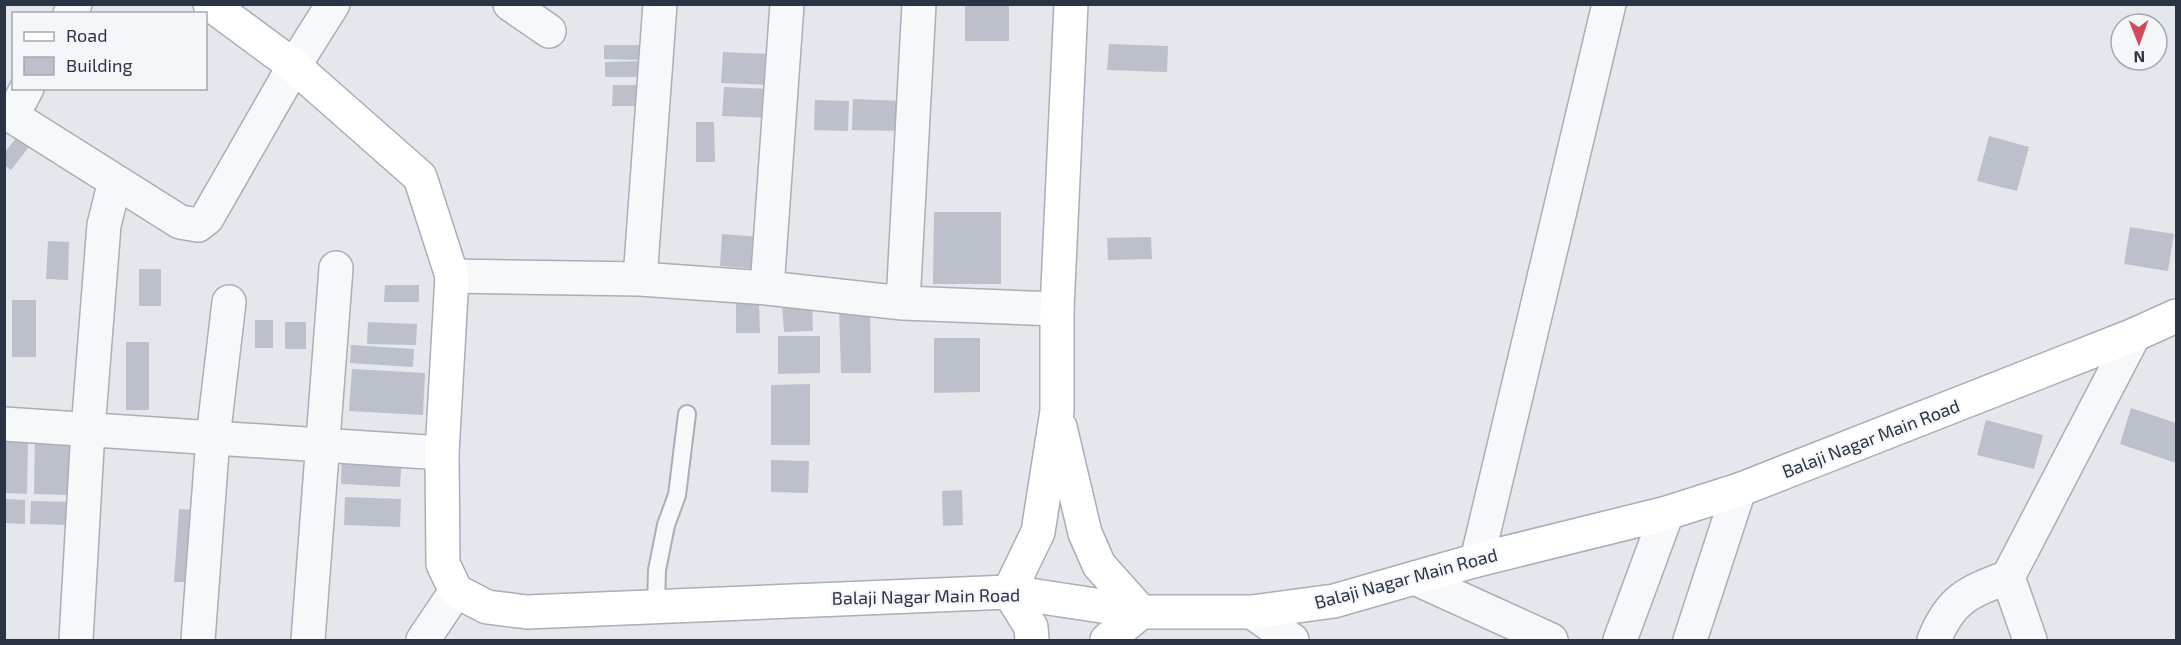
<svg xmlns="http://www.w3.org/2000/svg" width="2181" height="645" font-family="'Exo 2',sans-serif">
	<rect width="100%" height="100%" fill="#e4e7ec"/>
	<path fill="#bbc0ca" d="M965,6H1009V41H965Z
		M1109,44L1168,46L1167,72L1107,70Z
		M604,45H639V60L604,59Z
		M723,52L772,54L771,85L721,83Z
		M638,61V77H605V62Z
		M613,85H638V106H612Z
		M724,87L770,89L768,118L722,116Z
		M853,99L903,101L902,131L852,130Z
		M815,100L849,101L848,131L814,130Z
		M696,122H714L715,162H696Z
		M23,130L35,139L11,170L4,165V153Z
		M1989,136L2029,147L2017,191L1977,181Z
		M934,212H1001V284H933Z
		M2130,227L2174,234L2168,271L2124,264Z
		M722,234L760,237L758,269L720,266Z
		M1151,237L1152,259L1108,260L1107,238Z
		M48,241L69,242L68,280L46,279Z
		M139,269H161V306H139Z
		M385,285H419V302H384Z
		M12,300H36V357H12Z
		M812,301L813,331L784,332L782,303Z
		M736,304H759L760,333H736Z
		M839,307H870L871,373H841Z
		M255,320H273V348H255Z
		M285,322H306V349H285Z
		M368,322L417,324L416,345L367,344Z
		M778,336H820V373L778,374Z
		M934,338H980V392L934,393Z
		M126,342H149V410H126Z
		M351,345L414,349L413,367L350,363Z
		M352,369L425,373L423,415L349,411Z
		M810,384V445H771V385Z
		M2131,408L2176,423V463L2120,444Z
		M1986,420L2043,435L2034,469L1977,455Z
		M4,438L28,439L27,494L4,493Z
		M35,438H71L70,495L34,494Z
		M342,449L402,452L400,487L341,484Z
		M771,460L809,461L808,493L771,492Z
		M962,490L963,525L943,526L942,491Z
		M345,497L401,499L400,527L344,525Z
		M4,499L25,500V524L4,523Z
		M31,501L71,502L70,525L30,524Z
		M179,509L197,510L193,582H174Z"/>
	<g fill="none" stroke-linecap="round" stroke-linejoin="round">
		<g stroke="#a9aeb7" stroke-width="20">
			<path id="lane" d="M656,605L657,570L666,525L677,495L687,414"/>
		</g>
		<g stroke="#a9aeb7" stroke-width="36">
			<path id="street" d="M510,4L549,31
				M70,14L75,4
				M4,111L180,222L198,225L207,218L294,66L333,4
				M12,116L27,88
				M452,276L640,279L767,288L903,303L1057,309
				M640,279L660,4
				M767,288L787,4
				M903,303L919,4
				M4,424L442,453
				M1477,560L1609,4
				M2008,577L2030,640
				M1417,579L1551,640
				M1252,612L1292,640
				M76,640L88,430L104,225L115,181
				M198,640L213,438L229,302
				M308,640L336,268
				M423,640L456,591
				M1620,640L1667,513
				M1690,640L1739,490
				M1934,640C1951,598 1969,592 2008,577L2134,335"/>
		</g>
		<g stroke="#a9aeb7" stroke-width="36">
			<path id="secondary" d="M210,4L294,66L420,177L452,276L442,453L443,564L456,591L487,607L527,612L1009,592L1141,612H1252L1334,601L1477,560L1667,513L1739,490L2134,335L2176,316
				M1060,427L1085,533L1099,565L1141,612L1107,640
				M1032,640L1031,627L1009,592L1038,532L1057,411V309L1071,4"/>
		</g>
		<use href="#lane" stroke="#f7f8fa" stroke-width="16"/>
		<use href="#street" stroke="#f7f8fa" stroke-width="33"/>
		<use href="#secondary" stroke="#fff" stroke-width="33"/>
	</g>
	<g text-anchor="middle" stroke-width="4.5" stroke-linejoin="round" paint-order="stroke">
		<g font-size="18" fill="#2b3445" stroke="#f4f6f9">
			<text transform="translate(1871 439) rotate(-21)" y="6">Balaji Nagar Main Road</text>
			<text transform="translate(1406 579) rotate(-15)" y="6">Balaji Nagar Main Road</text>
			<text transform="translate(926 597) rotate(-1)" y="6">Balaji Nagar Main Road</text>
		</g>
	</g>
	<rect width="2181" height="645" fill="none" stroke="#2b3445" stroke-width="12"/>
	<rect x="12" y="12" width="195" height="78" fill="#f4f6f9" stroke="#a4a8b1" stroke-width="1.5"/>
	<rect x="24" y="32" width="30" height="9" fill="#ffffff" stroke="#a4a8b1" stroke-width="1.5"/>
	<text x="66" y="42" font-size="18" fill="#2b3445">Road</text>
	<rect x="24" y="57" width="30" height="18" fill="#bbc0ca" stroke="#a4a8b1" stroke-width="1.5"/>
	<text x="66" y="72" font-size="18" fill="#2b3445">Building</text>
	<g transform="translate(2139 42) rotate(179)"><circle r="28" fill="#f4f6f9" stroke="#a4a8b1" stroke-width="1.5"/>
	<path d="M0-4.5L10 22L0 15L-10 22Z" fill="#d1495b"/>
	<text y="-9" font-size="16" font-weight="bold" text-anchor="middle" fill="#2b3445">N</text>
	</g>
</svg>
